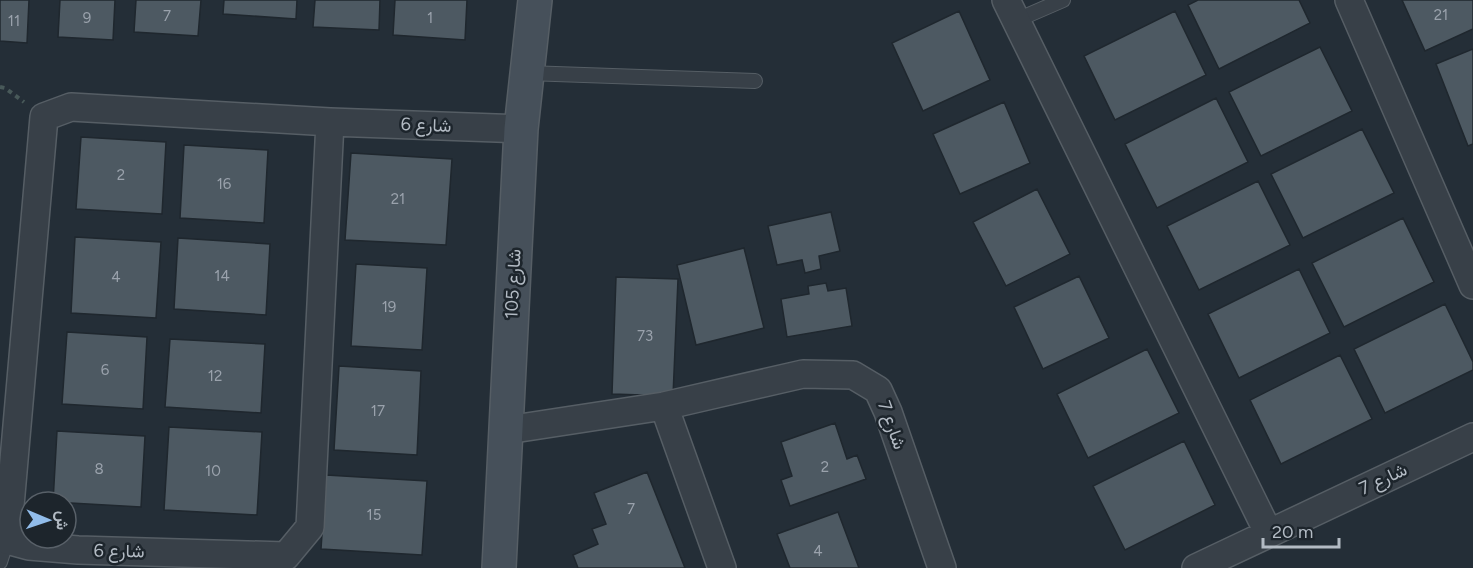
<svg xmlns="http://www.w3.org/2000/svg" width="1473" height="568" font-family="Figtree,Vazirmatn,sans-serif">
	<rect width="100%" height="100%" fill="#242e37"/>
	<path fill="#4d5962" stroke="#1f272e" stroke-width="1.5" d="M0,0H29L27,43L0,41Z
		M60,0H115L113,40L58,37Z
		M136,0H201L198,36L134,32Z
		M224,0H297L296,19L223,14Z
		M315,0H380L379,30L313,27Z
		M395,0H467L465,40L393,35Z
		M1198,0H1299L1310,23L1219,69L1188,5Z
		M1402,0H1473V29L1425,51Z
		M959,11L990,80L923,111L892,43Z
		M1175,11L1206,75L1115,120L1084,56Z
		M1320,47L1352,111L1261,156L1229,92Z
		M1473,49V144L1468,146L1436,64Z
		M1216,98L1248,162L1157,208L1125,144Z
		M1004,102L1030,163L960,194L933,134Z
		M1362,129L1394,193L1303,238L1271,174Z
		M81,137L166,142L162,214L76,209Z
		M184,145L268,150L264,223L180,218Z
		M351,153L452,159L446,245L345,240Z
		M1258,181L1290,245L1199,290L1167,226Z
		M1037,189L1070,254L1006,286L973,222Z
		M831,212L840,251L819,256L821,269L805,273L802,260L777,265L768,226Z
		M1403,218L1434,282L1344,327L1312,263Z
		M75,237L161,242L156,318L71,313Z
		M178,238L270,244L266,315L174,309Z
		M744,248L764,328L696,345L677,265Z
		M356,264L427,268L422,350L351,346Z
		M1299,269L1330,333L1239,378L1208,314Z
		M1079,276L1109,338L1043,369L1014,307Z
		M616,277L678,279L673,396L612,394Z
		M826,283L828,291L846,288L852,326L787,337L781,299L809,294L808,286Z
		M1445,304L1473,362V370L1385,413L1354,349Z
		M67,332L147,337L143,409L62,404Z
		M170,339L265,344L261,413L165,407Z
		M1147,349L1179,413L1088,458L1057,394Z
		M1340,355L1372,419L1281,464L1250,400Z
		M339,366L421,371L417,455L334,450Z
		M835,423L847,459L857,455L866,479L790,506L781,480L792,476L781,442Z
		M169,427L262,432L257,515L164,510Z
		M57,431L145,436L141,507L53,502Z
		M1184,441L1215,505L1125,550L1093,486Z
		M647,472L685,568H578L573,555L598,544L592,529L606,524L594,493Z
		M326,475L427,481L422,555L321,549Z
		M838,512L859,568H790L777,534Z"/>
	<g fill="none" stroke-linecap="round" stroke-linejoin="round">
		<g stroke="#565e65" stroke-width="16">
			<path id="lane" d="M1017,20L1063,0
				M527,73L755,81
				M0,562L7,540"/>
		</g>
		<g stroke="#565e65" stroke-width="30">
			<path id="street" d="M1006,0L1268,532
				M1349,0L1473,285
				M330,122L310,527L286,556L78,550L29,546L7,540L44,117L71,107L330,122L521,129
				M664,406L722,568
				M507,430L664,406L803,374L853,375L878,390L888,412L942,568
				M1196,568L1473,437"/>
		</g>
		<g stroke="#565e65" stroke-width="36">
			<path id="secondary" d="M499,568L521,129L535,0"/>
		</g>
		<path stroke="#485959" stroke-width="4" stroke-dasharray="4.5 4.5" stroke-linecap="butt" d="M0,87L5,88L24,102"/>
		<use href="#lane" stroke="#384048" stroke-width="14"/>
		<use href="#street" stroke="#384048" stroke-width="27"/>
		<use href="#secondary" stroke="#46505a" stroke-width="33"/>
	</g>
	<g text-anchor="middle" stroke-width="5" stroke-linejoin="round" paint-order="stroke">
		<g font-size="15" fill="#9aa2ac">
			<text x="1441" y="20">21</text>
			<text x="167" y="21">7</text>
			<text x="87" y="23">9</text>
			<text x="430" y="23">1</text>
			<text x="14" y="26">11</text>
			<text x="121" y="180">2</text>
			<text x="224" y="189">16</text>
			<text x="398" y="204">21</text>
			<text x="222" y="281">14</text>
			<text x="116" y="282">4</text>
			<text x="389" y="312">19</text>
			<text x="645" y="341">73</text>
			<text x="105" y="375">6</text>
			<text x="215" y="381">12</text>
			<text x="378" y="416">17</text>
			<text x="825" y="472">2</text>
			<text x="99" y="474">8</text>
			<text x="213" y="476">10</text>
			<text x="631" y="514">7</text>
			<text x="374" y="520">15</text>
			<text x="818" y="556">4</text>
		</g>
		<g font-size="18" fill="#b3bbc4" stroke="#1d252c">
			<text transform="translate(426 125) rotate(2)" y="6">شارع 6</text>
			<text transform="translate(513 284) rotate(-87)" y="6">شارع 105</text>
			<text transform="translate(892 425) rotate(70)" y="6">شارع 7</text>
			<text transform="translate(1383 479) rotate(-25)" y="6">شارع 7</text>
			<text transform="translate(119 551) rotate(1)" y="6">شارع 6</text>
		</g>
	</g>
	<g transform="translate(48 520) rotate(92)"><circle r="28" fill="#1d252c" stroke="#596169" stroke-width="1.5"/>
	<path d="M0-4.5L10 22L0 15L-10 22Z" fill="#91bcea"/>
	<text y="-9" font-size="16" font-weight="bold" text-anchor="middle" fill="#b3bbc4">ش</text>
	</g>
	<path d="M1263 538v9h76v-9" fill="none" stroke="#b3bbc4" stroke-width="3"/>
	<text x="1272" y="538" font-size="18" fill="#b3bbc4" stroke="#1d252c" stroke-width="4.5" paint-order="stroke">20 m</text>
</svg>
